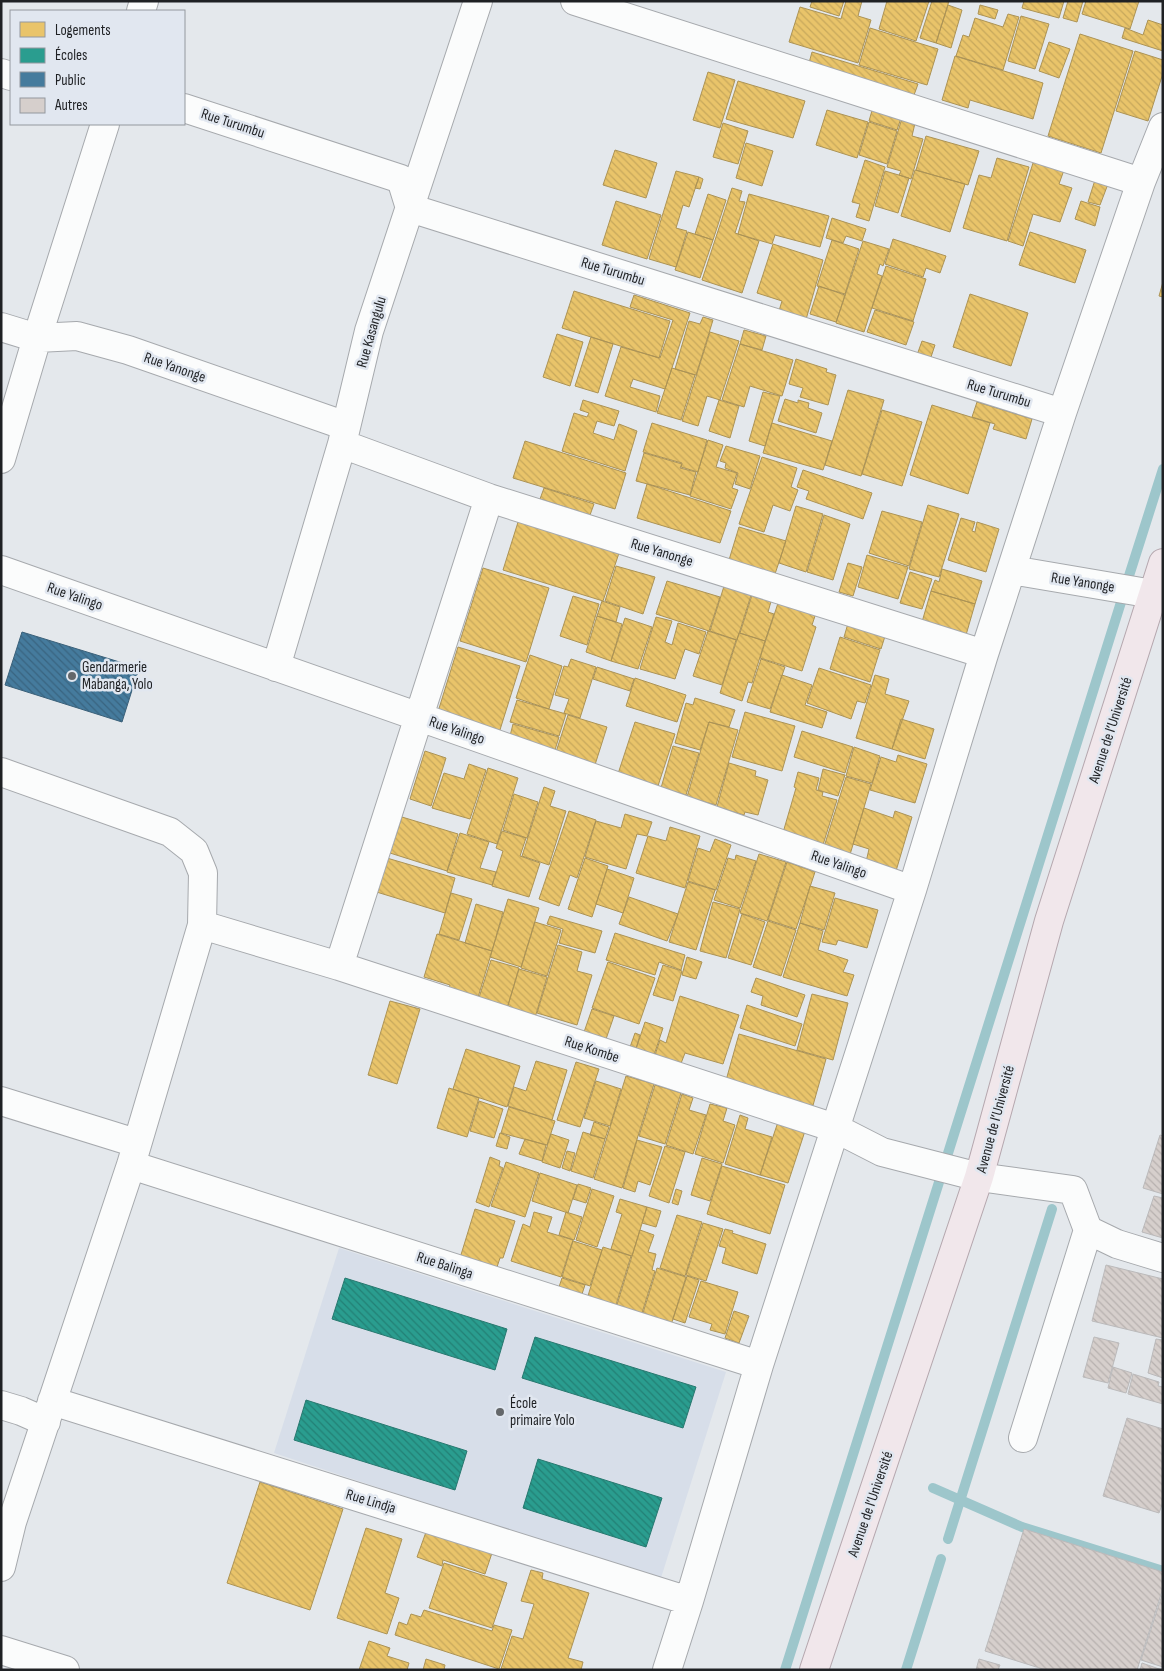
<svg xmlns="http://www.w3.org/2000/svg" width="1164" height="1671" font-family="'Sofia Sans Condensed',sans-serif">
	<defs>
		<pattern id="homes-back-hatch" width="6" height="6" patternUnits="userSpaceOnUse" patternTransform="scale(1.25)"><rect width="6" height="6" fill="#e9c46a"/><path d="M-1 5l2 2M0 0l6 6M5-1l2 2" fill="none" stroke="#c7a85c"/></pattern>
		<pattern id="schools-back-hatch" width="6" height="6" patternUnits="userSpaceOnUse" patternTransform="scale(1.25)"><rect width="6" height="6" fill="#2a9d8f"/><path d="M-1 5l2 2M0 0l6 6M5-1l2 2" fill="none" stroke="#238075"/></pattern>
		<pattern id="public-back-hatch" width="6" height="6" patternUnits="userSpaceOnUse" patternTransform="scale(1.25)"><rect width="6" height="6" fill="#457b9d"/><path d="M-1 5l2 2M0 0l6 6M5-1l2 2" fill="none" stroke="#396480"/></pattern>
		<pattern id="building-back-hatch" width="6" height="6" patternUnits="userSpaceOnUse" patternTransform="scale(1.25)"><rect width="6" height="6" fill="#d6cfcc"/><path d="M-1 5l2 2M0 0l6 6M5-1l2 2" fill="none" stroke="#b7b1af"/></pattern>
	</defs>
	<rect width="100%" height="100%" fill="#e4e8ec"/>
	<path fill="#d7dee9" d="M339,1248L726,1372L660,1581L274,1453Z"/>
	<path fill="url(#homes-back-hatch)" stroke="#ac9355" d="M812,1H844L839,16L810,7Z
		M846,1H862L858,16L871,20L858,63L789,42L800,7L841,19Z
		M887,1H929L916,41L879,29Z
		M932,1H949L936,43L920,38Z
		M1024,1H1064L1059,18L1022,8Z
		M1068,1H1083L1077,22L1063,18Z
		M1086,1H1139L1130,29L1082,14Z
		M948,5L962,10L951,48L936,43Z
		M980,5L998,10L995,19L978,14Z
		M1008,14L1019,17L1003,70L956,56L963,35L969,37L975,18L1003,27Z
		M1021,16L1049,24L1035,69L1008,61Z
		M1148,20L1163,25V51L1122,38L1125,28L1143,35Z
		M870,28L938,49L927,85L859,65Z
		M1080,34L1133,51L1101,153L1048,136Z
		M1049,42L1070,49L1059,78L1039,71Z
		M1135,51L1163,60V73L1148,121L1116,111Z
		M812,52L918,84L914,95L809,63Z
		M955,56L1043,83L1033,119L970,100L968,108L942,100Z
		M708,72L735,80L720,128L693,120Z
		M738,81L805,101L793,138L726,119Z
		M873,107L902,115L897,130L869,121Z
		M827,110L868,122L857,158L816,145Z
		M903,115L916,119L912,136L923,139L911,179L899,175L901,171L887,167Z
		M869,122L897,131L887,164L859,155Z
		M723,123L748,131L738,164L713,157Z
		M926,136L979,151L968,185L916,170Z
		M746,143L773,151L762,186L736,178Z
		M615,150L657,163L646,198L603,185Z
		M997,158L1029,167L1007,241L963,228L979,175L991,178Z
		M865,160L885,167L869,221L856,217L860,204L852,202Z
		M1034,160L1064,170L1059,184L1072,188L1060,222L1033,214L1023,246L1008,241Z
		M915,170L965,184L950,232L901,216Z
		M676,171L699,177L689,207L683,205L676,228L687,231L676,267L649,259Z
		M885,171L909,178L898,213L875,206Z
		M699,177L703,179L700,189L695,188Z
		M1095,180L1108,184L1100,205L1088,202Z
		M732,188L742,191L739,201L745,202L735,233L759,241L742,293L702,280Z
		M708,194L726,200L713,240L695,234Z
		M749,194L829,216L820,247L775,235L772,244L738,234Z
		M616,201L661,215L647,259L602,245Z
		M1081,201L1100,207L1095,226L1075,219Z
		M832,218L866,229L862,241L846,236L843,243L826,238Z
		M688,232L713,240L700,278L675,270Z
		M1030,232L1086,250L1075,283L1019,265Z
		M893,239L946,256L940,273L926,268L923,277L885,264Z
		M832,240L859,249L845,294L817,286Z
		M863,241L889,249L883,266L880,264L877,274L882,276L864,332L836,323Z
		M773,244L823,260L805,323L778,314L782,301L757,293Z
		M886,266L926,279L913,321L872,308Z
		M1163,282V297L1159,296Z
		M819,286L845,295L836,322L810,314Z
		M574,291L670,321L659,358L562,328Z
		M970,294L1028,313L1011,366L953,347Z
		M634,295L690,313L665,389L633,379L630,387L660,396L656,412L605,396L621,347L660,358L673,320L630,307Z
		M875,310L914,322L906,345L867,332Z
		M703,317L713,320L696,375L675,369L689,321L700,324Z
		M744,330L766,336L762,350L740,344Z
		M710,332L739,341L720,400L707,396L698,426L682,421Z
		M557,334L583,342L570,386L543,377Z
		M591,337L613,344L598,393L575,386Z
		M922,341L935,345L930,360L917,355Z
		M740,344L793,360L782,396L750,386L744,407L722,400Z
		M796,359L827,369L826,372L836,375L828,405L800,397L803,388L789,384Z
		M672,368L695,375L681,420L657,413Z
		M848,390L884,400L861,476L825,465Z
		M763,392L780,396L765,446L749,441Z
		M785,399L798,403V400L809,403L808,408L822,413L816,433L778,421Z
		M583,400L619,411L614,426L597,421L593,433L614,440L619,424L637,431L625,471L562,451L574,413L587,417L589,413L580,410Z
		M719,400L739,406L730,438L709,431Z
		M977,402L1032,419L1026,439L993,429L995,424L972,417Z
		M932,405L990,423L968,494L910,475Z
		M882,410L922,422L902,486L862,474Z
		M652,423L707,440L698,472L681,467L682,463L643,452Z
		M772,423L832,441L823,470L763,453Z
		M708,440L723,445L716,467L737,473L732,488L738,490L731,509L690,496Z
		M525,441L626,473L615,509L513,478Z
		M726,446L760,456L750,489L735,484L738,473L725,468L726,463L720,461Z
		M644,453L682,464L680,468L696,472L690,495L636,481Z
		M762,457L797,468L791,487L798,490L790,511L773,505L764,532L739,524Z
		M803,470L872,493L863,519L806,499L809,491L797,487Z
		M647,484L731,511L720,543L637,518Z
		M544,488L594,504L590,515L540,499Z
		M928,505L959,514L939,577L909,569Z
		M796,506L823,514L806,572L779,563Z
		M882,511L922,522L909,566L869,553Z
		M824,515L850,524L833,580L807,572Z
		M961,518L975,522L972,531L975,532L977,522L999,529L986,572L948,560Z
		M519,519L620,550L603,601L503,570Z
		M739,527L786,541L775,574L729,560Z
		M867,555L908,567L898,599L858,587Z
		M848,563L862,567L853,596L839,592Z
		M616,566L655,577L643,614L605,601Z
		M483,568L549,588L526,662L460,641Z
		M942,569L982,581L975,604L931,591L935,580L939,582Z
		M910,572L932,579L922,609L900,603Z
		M667,581L720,597L709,631L656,614Z
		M725,583L752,592L737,640L710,631Z
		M931,591L975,604L966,635L922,622Z
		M753,592L772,598L768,612L774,614L765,641L740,633Z
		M573,596L599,604L587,645L560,636Z
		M780,597L817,610L812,625L816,627L802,671L760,658Z
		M602,601L620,607L616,622L597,616Z
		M597,616L622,624L611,661L586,652Z
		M656,617L672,621L665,642L672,645L678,623L706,632L699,654L685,649L675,679L640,669Z
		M625,618L652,627L638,669L611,661Z
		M849,620L886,633L881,649L844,637Z
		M708,631L736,640L722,685L693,676Z
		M739,633L765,641L752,683L748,682L742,701L720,693Z
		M840,637L880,650L870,682L830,669Z
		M458,647L520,666L499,733L437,715Z
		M530,655L562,666L549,709L516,698Z
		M571,659L596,667L580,718L564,713L569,699L555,695L564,666L568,667Z
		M761,659L785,667L770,709L747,702Z
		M597,667L634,679L630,691L593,679Z
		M819,668L871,685L865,703L857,701L851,719L807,703Z
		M782,675L812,685L805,705L827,712L822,728L770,712Z
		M875,675L889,679L885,694L909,701L892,749L856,738Z
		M635,678L686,695L677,722L626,706Z
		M695,698L735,710L729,727L709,722L700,750L675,743L686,703L693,705Z
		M517,700L566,714L559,736L510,722Z
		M745,712L795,726L782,771L732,757Z
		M568,715L607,727L594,768L555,755Z
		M901,719L934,729L925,759L892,749Z
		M635,722L675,734L655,795L615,783Z
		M709,722L738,730L716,805L687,797Z
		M513,724L559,737L554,753L509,740Z
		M802,731L853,747L845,773L794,757Z
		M673,746L699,753L686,795L661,788Z
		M854,747L880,756L872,783L846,776Z
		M425,751L446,758L431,806L410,799Z
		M898,755L927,764L915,803L870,790L881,757L896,762Z
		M729,763L756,771L755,776L768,780L758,815L745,812L744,815L717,807Z
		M469,764L486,770L470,819L432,808L444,773L464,779Z
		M488,768L518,778L497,844L467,834Z
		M823,769L845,775L838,796L818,790Z
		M798,772L819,778L816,790L823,792L822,796L837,800L822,848L782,836L796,788L794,787Z
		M846,777L871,784L849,858L823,850Z
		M544,787L555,791L550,806L566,811L549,865L522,856Z
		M514,794L538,802L527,838L503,830Z
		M864,808L893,818L895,811L912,817L896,871L866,862L869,849L853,844Z
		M569,811L596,820L577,878L570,875L559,906L539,899Z
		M625,814L652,822L647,836L637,834L626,869L585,857L596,821L621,828Z
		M402,817L458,834L447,871L390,853Z
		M670,827L700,836L685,888L636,873L648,836L666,841Z
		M502,831L526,838L520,856L540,863L529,897L492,886L503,851L496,848Z
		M460,833L489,842L480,868L496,872L492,885L447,872Z
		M715,839L731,845L716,890L688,881L698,848L710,852Z
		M759,854L786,862L767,921L740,913Z
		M736,855L756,861L740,908L714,900L728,858L735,860Z
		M380,856L455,878L445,913L370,890Z
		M585,858L608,866L592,917L568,909Z
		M787,862L815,872L796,929L768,920Z
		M607,869L634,878L623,913L596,904Z
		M688,882L715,890L696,950L669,942Z
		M810,886L835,893L824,930L800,923Z
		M451,893L472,899L459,940L439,934Z
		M629,897L678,914L667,941L619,924Z
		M835,898L878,910L867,948L838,940L836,945L822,942Z
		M508,899L539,908L521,967L490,957Z
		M713,902L740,909L726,958L700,951Z
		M476,904L503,912L492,951L465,943Z
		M742,914L765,922L751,965L728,958Z
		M550,916L602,931L595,953L559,943L563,929L547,924Z
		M768,921L796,930L781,976L753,967Z
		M535,922L561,930L547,976L521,968Z
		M800,923L823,931L818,950L848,960L843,972L854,975L847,996L783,977Z
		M615,933L685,955L681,970L659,962L655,975L606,960Z
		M437,934L492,951L476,1004L447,995L450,985L424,977Z
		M558,945L582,952L577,971L592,975L577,1025L537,1013Z
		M687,957L702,962L696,979L682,975Z
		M491,960L519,968L506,1012L477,1004Z
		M608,962L655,978L639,1024L592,1008Z
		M663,965L682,971L673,1001L653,995Z
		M519,969L547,977L534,1021L506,1012Z
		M756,978L805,995L797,1017L761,1005L763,996L751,992Z
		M812,994L848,1003L833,1060L797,1050Z
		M680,996L739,1015L723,1064L685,1053L680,1066L654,1058L660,1040L666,1043Z
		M390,1001L420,1009L397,1084L368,1075Z
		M747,1005L802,1024L795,1046L740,1028Z
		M592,1009L614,1016L605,1042L583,1035Z
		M645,1022L663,1028L653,1058L635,1052Z
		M635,1033L640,1035L635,1052L629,1050Z
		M739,1034L826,1059L812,1109L725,1084Z
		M466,1049L520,1066L507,1107L453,1089Z
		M536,1061L567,1070L552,1120L508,1106L514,1087L526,1091Z
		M576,1062L599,1069L580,1127L557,1120Z
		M626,1076L654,1084L622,1188L594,1179Z
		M596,1081L621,1089L610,1126L584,1118Z
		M655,1085L681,1093L665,1144L639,1136Z
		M449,1088L479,1098L467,1137L437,1128Z
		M682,1094L693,1098L689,1110L706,1115L693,1154L666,1145Z
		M479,1101L503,1109L494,1138L470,1131Z
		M710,1104L727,1108L723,1121L735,1125L723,1163L695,1154Z
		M509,1107L555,1121L547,1145L501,1133Z
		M740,1115L748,1118L745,1129L772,1137L760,1175L725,1164Z
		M594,1122L609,1127L605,1139L590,1135Z
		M778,1122L805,1131L788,1183L760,1175Z
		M583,1132L605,1139L593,1178L571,1171Z
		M500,1133L510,1137L507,1149L496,1146Z
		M551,1134L569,1140L560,1168L542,1162Z
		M525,1139L546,1145L542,1161L519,1154Z
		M637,1140L662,1147L650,1185L638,1181L635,1192L623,1188Z
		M665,1146L685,1152L669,1203L649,1196Z
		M567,1151L575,1153L570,1171L562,1168Z
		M490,1157L500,1161L499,1166L503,1168L489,1207L476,1202Z
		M702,1158L722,1164L710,1201L691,1195Z
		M506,1162L539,1173L525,1217L491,1206Z
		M722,1166L785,1185L770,1234L707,1214Z
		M540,1173L577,1185L568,1213L532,1201Z
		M578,1184L591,1188L586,1203L573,1199Z
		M592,1189L614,1196L597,1247L576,1240Z
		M676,1189L682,1191L678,1205L672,1203Z
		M620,1199L647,1207L632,1256L611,1249L622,1214L616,1212Z
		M647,1207L661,1211L656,1227L642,1223Z
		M475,1209L515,1221L503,1258H500L496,1270L460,1258Z
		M534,1212L552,1217L547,1232L573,1240L561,1277L511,1261L523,1224L530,1227Z
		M566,1212L582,1217L574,1240L559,1235Z
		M677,1215L702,1222L685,1276L660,1268Z
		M703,1223L723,1229L706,1281L686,1275Z
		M725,1229L733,1231L732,1233L766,1244L757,1274L722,1263L726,1248L719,1246Z
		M640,1230L654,1235L648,1252L656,1254L652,1270L655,1271L641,1316L616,1308Z
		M573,1241L602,1250L590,1286L562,1277Z
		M603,1247L631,1256L615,1308L587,1299Z
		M657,1268L686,1277L671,1325L642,1316Z
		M687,1276L699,1280L685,1323L673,1319Z
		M562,1278L585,1285L581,1297L558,1290Z
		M701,1281L738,1292L725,1334L710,1330L712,1324L689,1317Z
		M734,1311L749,1316L739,1343L725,1338Z
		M260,1482L343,1509L310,1610L227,1583Z
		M366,1528L402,1539L385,1593L399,1598L387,1634L337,1618Z
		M426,1532L492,1553L485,1574L443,1560L442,1566L417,1557Z
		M444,1563L507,1583L492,1628L429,1608Z
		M531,1570L543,1573L542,1579L589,1593L568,1658L583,1662L581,1670L501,1669L512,1636L523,1639L534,1604L521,1601Z
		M424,1610L492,1631L494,1625L512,1630L499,1669L395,1635L399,1622L407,1625L411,1614L421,1617Z
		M369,1641L390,1648L387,1656L409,1663L407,1670H359Z
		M426,1659L445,1665L444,1670H423Z"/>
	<path fill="url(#schools-back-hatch)" stroke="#27786f" d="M345,1278L507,1329L495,1370L332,1319Z
		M535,1337L696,1387L683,1428L522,1378Z
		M306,1400L467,1451L455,1490L294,1440Z
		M538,1459L662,1498L646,1547L523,1508Z"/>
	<path fill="url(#public-back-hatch)" stroke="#3a6079" d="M22,632L139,668L122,722L5,685Z"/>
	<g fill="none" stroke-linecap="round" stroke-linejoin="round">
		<path stroke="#9dc6cb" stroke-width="10" d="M1128,579L1163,469
			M944,1166L1122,599
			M933,1488L1022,1527L1163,1571
			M948,1539L1052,1209
			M785,1670L940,1179
			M906,1670L941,1559"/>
	</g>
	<path fill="url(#building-back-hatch)" stroke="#bbbabb" d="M1160,1135L1163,1136V1194L1143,1188Z
		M1154,1196L1163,1198V1238L1142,1232Z
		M1106,1265L1163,1279V1338L1092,1321Z
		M1094,1337L1119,1343L1108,1383L1083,1377Z
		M1156,1339L1163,1340V1378L1148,1373Z
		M1113,1367L1132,1373L1126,1393L1108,1388Z
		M1133,1374L1159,1382L1158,1386L1163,1387V1404L1128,1394Z
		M1127,1418L1163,1429V1502L1159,1513L1103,1496Z
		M1024,1529L1163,1572V1588L1137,1670H1046L985,1651Z
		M1163,1592V1667L1141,1660Z
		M979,1659L1000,1665L998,1670H976Z
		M1142,1663L1162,1670H1140Z"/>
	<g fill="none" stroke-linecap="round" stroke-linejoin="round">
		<g stroke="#a6a9ad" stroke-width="30">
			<path id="minor" d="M575,1L1141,182
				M141,11L144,1
				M1,73L11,76
				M184,108L401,179L410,208L1062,413
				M1,327L37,338L77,336L128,350L346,426
				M342,444L489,498L984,654
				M1,459L37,338L105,124
				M1,570L912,890
				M1012,570L1153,594
				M276,667L342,444L369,331L478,1
				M1,772L170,832L194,851L203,873L202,925L131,1165L12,1522L1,1567
				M202,925L339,966L835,1128L882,1152L979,1177L1073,1190L1088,1230L1117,1244L1163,1258
				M339,966L489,498
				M1,1101L136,1143
				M131,1165L759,1365
				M52,1401L689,1601
				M1,1405L21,1411L46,1422
				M1023,1438L1088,1230
				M1,1650L65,1670
				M667,1670L689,1601L759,1365L912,890L984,654L1062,413L1141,182L1163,127"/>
		</g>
		<g stroke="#b5a7ae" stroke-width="30">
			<path id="major" d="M814,1670L979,1177L1049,921L1163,563"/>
		</g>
		<use href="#minor" stroke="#fbfcfc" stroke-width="28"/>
		<use href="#major" stroke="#f1e7eb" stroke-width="28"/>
	</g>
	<g fill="#64676a" stroke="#e1e7f0" stroke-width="2">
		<circle cx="72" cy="676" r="5"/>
		<circle cx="500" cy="1412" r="5"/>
	</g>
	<g text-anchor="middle" stroke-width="5" stroke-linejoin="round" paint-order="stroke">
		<g font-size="15" fill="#1f2124" stroke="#e1e7f0">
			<text transform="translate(233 123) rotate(18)" y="5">Rue Turumbu</text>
			<text transform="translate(613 271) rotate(17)" y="5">Rue Turumbu</text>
			<text transform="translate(371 332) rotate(-74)" y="5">Rue Kasangulu</text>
			<text transform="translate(175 367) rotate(19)" y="5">Rue Yanonge</text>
			<text transform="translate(999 393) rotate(17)" y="5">Rue Turumbu</text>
			<text transform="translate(662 552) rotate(17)" y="5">Rue Yanonge</text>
			<text transform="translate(1083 582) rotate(9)" y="5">Rue Yanonge</text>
			<text transform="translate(75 596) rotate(19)" y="5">Rue Yalingo</text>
			<text transform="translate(457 730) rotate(19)" y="5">Rue Yalingo</text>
			<text transform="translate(1110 730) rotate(-72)" y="5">Avenue de l’Université</text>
			<text transform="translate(839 864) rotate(19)" y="5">Rue Yalingo</text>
			<text transform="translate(592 1049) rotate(18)" y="5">Rue Kombe</text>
			<text transform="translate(995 1119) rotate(-75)" y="5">Avenue de l’Université</text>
			<text transform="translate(445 1265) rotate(18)" y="5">Rue Balinga</text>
			<text transform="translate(371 1501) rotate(17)" y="5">Rue Lindja</text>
			<text transform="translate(870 1504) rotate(-71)" y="5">Avenue de l’Université</text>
		</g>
		<g font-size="15" fill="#1f2124" stroke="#e1e7f0" text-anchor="start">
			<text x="82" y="672">Gendarmerie<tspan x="82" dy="17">Mabanga, Yolo</tspan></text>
			<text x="510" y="1408">École<tspan x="510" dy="17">primaire Yolo</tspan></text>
		</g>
	</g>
	<rect width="1164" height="1671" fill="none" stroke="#1f2124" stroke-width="5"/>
	<rect x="10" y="10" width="175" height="115" fill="#e1e7f0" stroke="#93989e"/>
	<rect x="20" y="22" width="25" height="15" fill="#e9c46a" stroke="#93989e"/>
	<text x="55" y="35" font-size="15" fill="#1f2124">Logements</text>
	<rect x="20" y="48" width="25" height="15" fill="#2a9d8f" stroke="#93989e"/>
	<text x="55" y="60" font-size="15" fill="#1f2124">Écoles</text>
	<rect x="20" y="72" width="25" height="15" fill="#457b9d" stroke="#93989e"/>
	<text x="55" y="85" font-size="15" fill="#1f2124">Public</text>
	<rect x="20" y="98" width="25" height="15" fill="#d6cfcc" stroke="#93989e"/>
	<text x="55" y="110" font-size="15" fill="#1f2124">Autres</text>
</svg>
